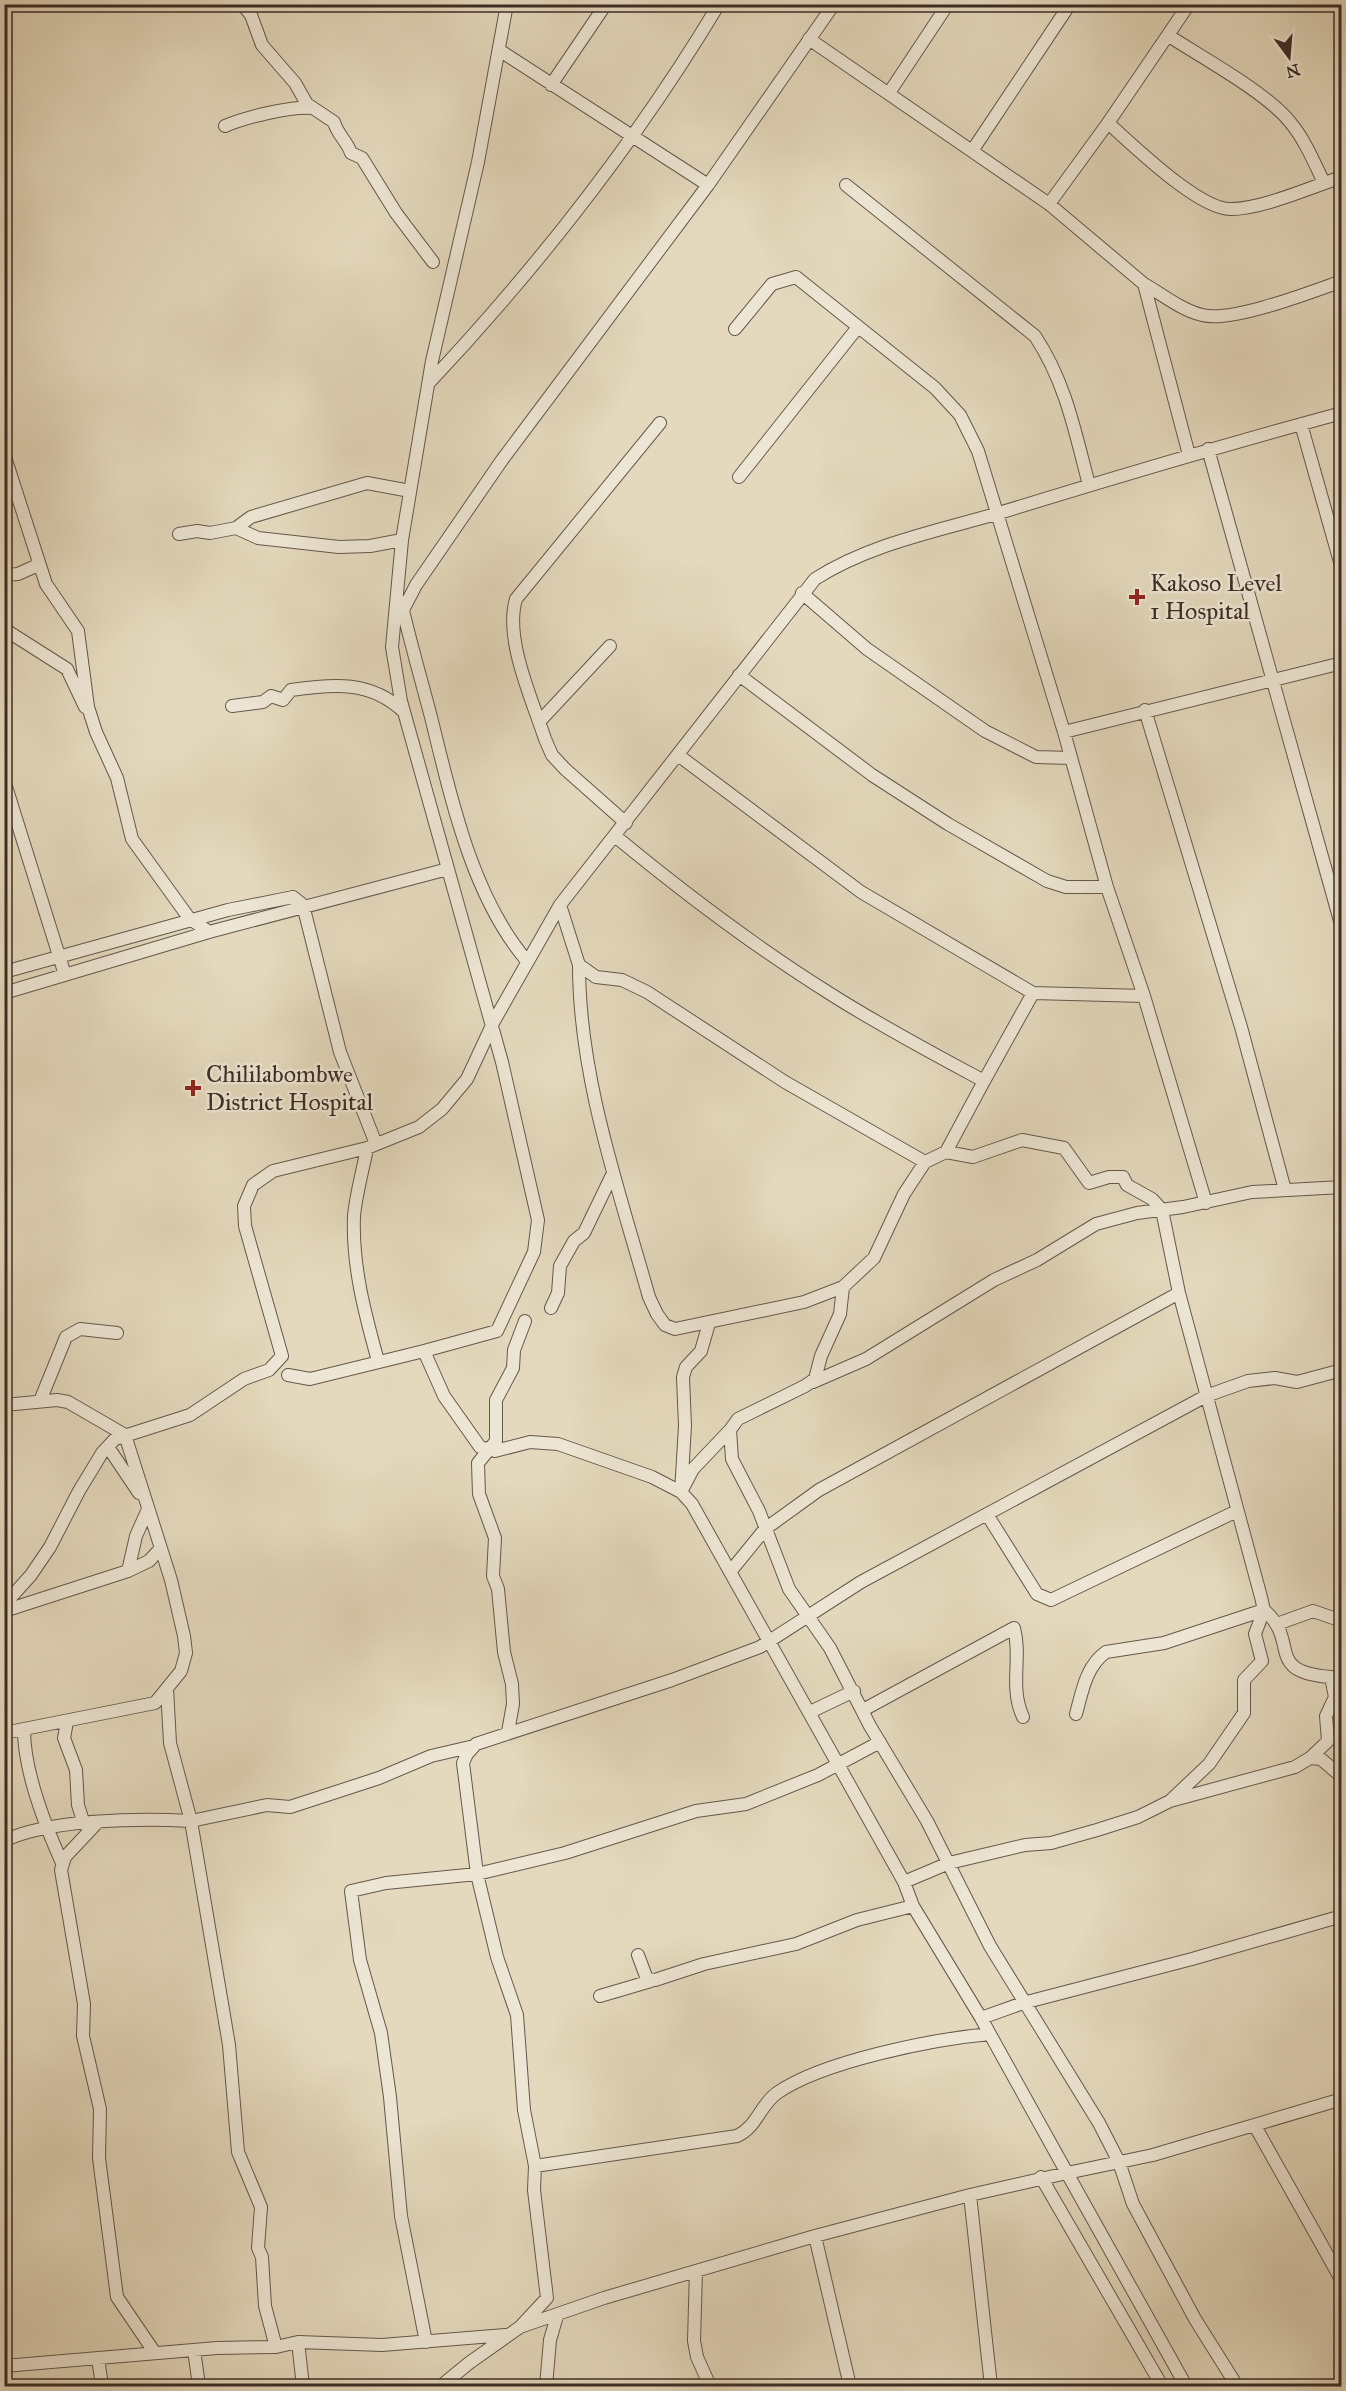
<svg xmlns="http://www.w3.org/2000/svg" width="1346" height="2391" font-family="'IM FELL Great Primer',serif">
	<rect width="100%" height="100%" fill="#e4d9bd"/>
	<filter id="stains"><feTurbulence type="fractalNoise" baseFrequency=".00333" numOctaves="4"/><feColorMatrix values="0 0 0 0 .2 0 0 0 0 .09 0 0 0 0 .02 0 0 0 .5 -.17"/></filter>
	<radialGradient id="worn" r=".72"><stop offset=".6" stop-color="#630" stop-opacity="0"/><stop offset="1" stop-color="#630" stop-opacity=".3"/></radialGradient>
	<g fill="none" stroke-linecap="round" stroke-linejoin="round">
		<g stroke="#66574c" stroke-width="14">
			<path id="minor" d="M242,4L251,15L262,45L295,83L307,104L334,122C337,134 347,141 351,153L362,158L396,213L433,262
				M1189,4L1108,123C1133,145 1199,210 1231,209C1262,209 1311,187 1342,177
				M1169,36C1203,58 1267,93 1290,122C1305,140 1314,162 1324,183
				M809,39L1049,204L1144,284L1189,455
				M499,50L708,185L834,4
				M551,85L606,4
				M889,93L948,4
				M225,126C246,117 291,106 313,108
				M972,151L1070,4
				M846,185L1035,336C1066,383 1075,432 1089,485
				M1049,204L1108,123
				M1144,284C1162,294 1181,310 1202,315C1231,323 1311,292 1342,281
				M735,329L772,284L796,277L935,388L960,415L978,451L1064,732L1107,887L1144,996L1206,1203
				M428,384C535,270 638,139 719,4
				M1301,424L1342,569
				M1208,449L1342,928
				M4,454L46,584L78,631L88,707L96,732L117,778L132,839L189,918L209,932
				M739,477L858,327
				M236,528L251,517L367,483L410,491
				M179,534L197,531L210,533L236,528L258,538L339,547L370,546L402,540
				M4,575L18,574L38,565
				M802,593L867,649L985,731L1036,757L1071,758
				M401,602C410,641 421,679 431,717C451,798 472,897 527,961
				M403,610L416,585L502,460L708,185
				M4,629L67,669L85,707
				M739,675L872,775L948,824L1047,881L1066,887H1107
				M232,706L263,702L271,696L283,700L291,690C333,684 371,680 404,712
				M1145,710L1241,1027L1285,1190
				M539,722L610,646
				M1064,732L1342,663
				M678,755L861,892L1033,993
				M4,780L65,975
				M626,823L565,769L552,755L545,739C532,699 504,639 516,599L660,423
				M615,836C684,893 754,946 829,993C879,1025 932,1053 984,1081L1033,993L1144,996
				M560,905L579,965L596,977L622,980L647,992L785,1082L925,1162L946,1152L984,1081
				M579,965C579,1078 619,1190 649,1297L657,1314L665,1325L675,1329L804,1302L843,1287L874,1258L904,1194L925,1162
				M4,972L228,910L293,897L303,905L340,1052L376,1144
				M4,993L209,932L448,869
				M367,1148C363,1170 356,1194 354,1216C352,1266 365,1314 378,1361
				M843,1287L840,1314L821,1356L815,1379L805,1386L738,1419L730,1430L732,1459L759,1511L789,1589L830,1648L870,1726L927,1821L990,1946L1099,2123L1119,2162L1133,2204L1195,2319L1237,2386
				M551,1308L558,1293L560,1266L574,1241L584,1233L613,1173
				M424,1351L497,1331L534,1252L538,1220L502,1062L401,701L392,647L402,540L432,361L478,162L507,4
				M288,1375L310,1379L424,1351L444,1396L480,1447L495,1451L530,1442L558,1444L652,1477L681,1492L692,1504L904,1882L913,1906L981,2018L1067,2173L1153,2155L1342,2099
				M813,1382L866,1359L994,1280L1037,1260L1096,1224L1137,1213L1183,1207L1252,1192L1342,1187
				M40,1401L66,1337L80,1329L117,1333
				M4,1405L57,1400L68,1402L125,1435L171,1580L184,1636L186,1653L181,1671L155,1703L4,1733
				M108,1447L139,1493
				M683,1488L693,1469L730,1430
				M681,1492L685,1426L683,1377L686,1367L701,1351L709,1323
				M988,1516L1037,1594L1051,1600L1237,1511
				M128,1571L136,1536L148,1509
				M730,1572L765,1529L819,1490L1179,1293
				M4,1605L31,1575L50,1547L79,1491L102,1453L115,1439L190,1415L244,1379L269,1370L282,1356L245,1226L244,1206L253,1185L273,1171L367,1148L419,1127L442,1109L467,1079L494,1021L560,905L815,579C869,544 938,531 999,513C1113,478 1227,444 1342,413
				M1264,1610C1301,1642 1263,1672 1331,1677L1335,1697L1326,1716L1328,1741L1310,1758L1321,1759L1342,1777
				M4,1611L128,1571L149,1561L160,1549
				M1277,1624L1313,1611L1342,1621
				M167,1688L170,1743L191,1821L267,1805L290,1807L379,1778L431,1756L474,1746
				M863,1710L1014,1628C1022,1658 1009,1687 1023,1717
				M810,1712L854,1691
				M1076,1714C1082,1692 1086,1666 1106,1652L1164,1643L1264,1610
				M67,1722L64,1738L76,1770L78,1805L84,1824
				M24,1730C24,1772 45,1825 62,1863
				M508,1732L513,1704L512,1684L504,1652L498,1589L493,1576L495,1538L479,1494L478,1463L496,1441V1400L513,1368L514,1350L525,1321
				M1170,1801L1295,1767L1310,1758
				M97,1823L65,1857L61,1870L84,2004L83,2036L100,2109L99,2158L117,2297L155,2353
				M4,1841C48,1819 141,1818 191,1821L229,2045L238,2152L261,2207L258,2248L262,2257L265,2306L276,2347
				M904,1882L949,1863L1025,1845L1051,1843L1097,1830L1138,1817L1170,1801L1209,1764L1244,1713V1680L1262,1661L1255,1634L1264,1610L1261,1597L1179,1293L1162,1210L1152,1199L1127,1185L1123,1177H1109L1089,1183L1064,1148L1022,1140L973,1157L946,1152
				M638,1955L647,1979L655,1980L704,1964L796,1944L857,1920L913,1906
				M600,1996L651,1981
				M981,2018L1023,2003L1192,1959L1342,1916
				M1255,2126L1342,2281
				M535,2166L737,2136C757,2127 760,2105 777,2093C823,2061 934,2039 990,2034
				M1041,2177L1162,2386
				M970,2195L991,2386
				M815,2236L850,2386
				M696,2271L694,2341L697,2357L710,2386
				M520,2327L547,2298L534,2190L535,2166L524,2110L517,2015L497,1957L477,1874L463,1763L467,1754L476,1744L672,1680L760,1647L861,1582L1206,1396L1248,1381L1275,1378L1297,1382L1342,1370
				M298,2342L303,2386
				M426,2342L401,2216L390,2097L381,2033L360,1960L351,1891L386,1883L477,1874L565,1853L696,1811L746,1804L818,1775L880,1742
				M194,2350L199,2386
				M98,2358L102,2386
				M4,2366L217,2348L276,2347L298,2342L382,2345L505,2335
				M441,2386L469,2363L520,2327L604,2298L815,2236L970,2195L1067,2173L1186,2386
				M546,2386L550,2340L557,2316
				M1338,2386L1342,2379"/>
		</g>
		<use href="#minor" stroke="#ede6d4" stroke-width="12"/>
	</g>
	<g fill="#8f2418" stroke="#ede6d4" stroke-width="2">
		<path d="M1134 588h6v6h6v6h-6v6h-6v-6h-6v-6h6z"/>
		<path d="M190 1079h6v6h6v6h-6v6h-6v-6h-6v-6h6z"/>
	</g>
	<g text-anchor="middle" stroke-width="5" stroke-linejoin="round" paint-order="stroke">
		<g font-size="24" fill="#3c2c26" stroke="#ede6d4" text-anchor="start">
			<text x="1150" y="591">Kakoso Level<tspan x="1150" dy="28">1 Hospital</tspan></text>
			<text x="206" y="1082">Chililabombwe<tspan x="206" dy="28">District Hospital</tspan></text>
		</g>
	</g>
	<rect width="1346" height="2391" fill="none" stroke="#e4d9bd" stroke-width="24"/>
	<rect x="6" y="6" width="1334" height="2379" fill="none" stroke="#3c2c26" stroke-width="3"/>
	<rect x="12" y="12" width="1322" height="2367" fill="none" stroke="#3c2c26" stroke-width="1.5"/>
	<g transform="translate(1289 57) rotate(164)" stroke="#ede6d4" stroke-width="4.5" paint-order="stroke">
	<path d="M0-4.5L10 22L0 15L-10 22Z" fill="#3c2c26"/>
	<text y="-9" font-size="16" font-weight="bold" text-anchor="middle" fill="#3c2c26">N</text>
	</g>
	<rect width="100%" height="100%" filter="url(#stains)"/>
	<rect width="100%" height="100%" fill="url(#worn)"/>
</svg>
